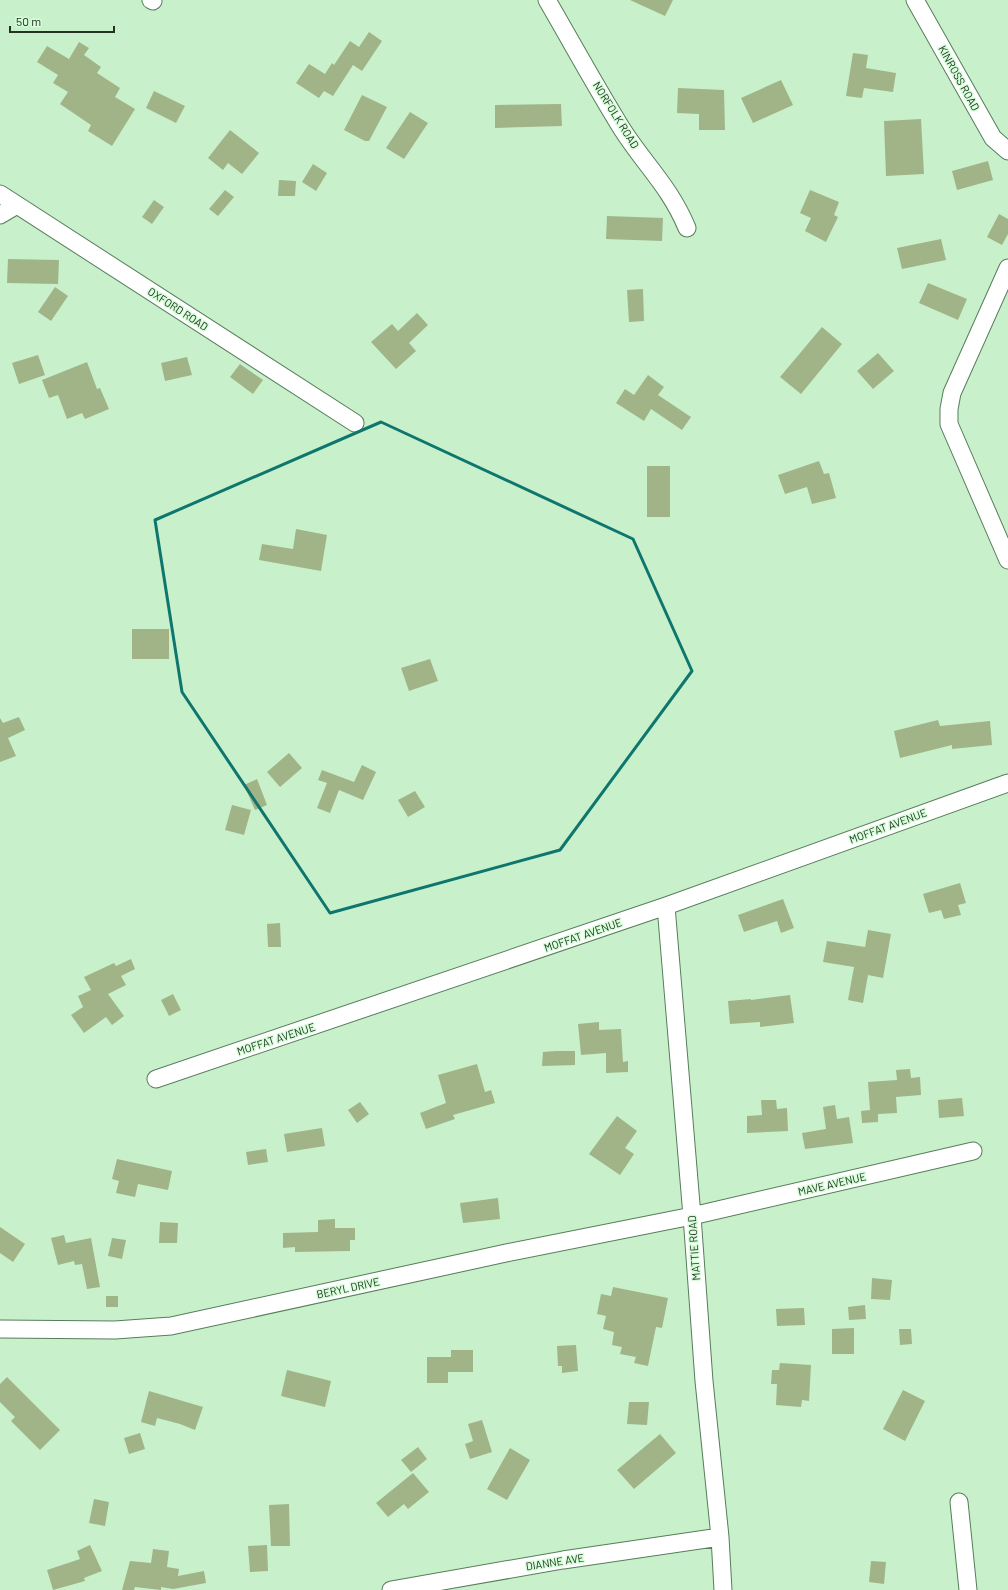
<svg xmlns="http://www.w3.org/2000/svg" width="1008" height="1590" font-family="Barlow,sans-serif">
	<rect width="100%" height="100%" fill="#c8f1cb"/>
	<path fill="#a0b487" d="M630,0H673L665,16Z
		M369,32L382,41L362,71L353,65L333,96L324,91L319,98L296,83L309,64L325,74L332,63L334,65L350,41L359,47Z
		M79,42L89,48L84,55L101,67L97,73L120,88L115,97L135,109L112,146L88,131L91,125L60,104L68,92L53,83L58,75L37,62L47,46L69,59Z
		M853,53L868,55L866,68L896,73L893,92L864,88L862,98L846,96Z
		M781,80L793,105L753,123L741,98Z
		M678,88L724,90L725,130H699V114L677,113Z
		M154,91L185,106L176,123L146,108Z
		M362,95L387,107L369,141H365L344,130Z
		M561,104L562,126L495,128V105Z
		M410,112L428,123L404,159L386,148Z
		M921,119L924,174L886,176L884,121Z
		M230,130L259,153L242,174L228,163L223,170L208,158Z
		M988,161L993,180L957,190L952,171Z
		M313,164L327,173L316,191L302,182Z
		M279,180L296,181L295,196H278Z
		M225,190L234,197L218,216L209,209Z
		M810,190L839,202L834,215L838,217L826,242L805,231L811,218L800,213Z
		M154,200L164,207L152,224L142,217Z
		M999,214L1008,219V234L1002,245L987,237Z
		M607,216L663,218L662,241L606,239Z
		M941,239L946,260L902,269L897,248Z
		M8,259L59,260L58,284L7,283Z
		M928,283L967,299L958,320L919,303Z
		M55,287L68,296L51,321L38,312Z
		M643,289L644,321L629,322L627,290Z
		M417,313L428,325L409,343L416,351L396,369L371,342L392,324L398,331Z
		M822,327L842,344L801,394L780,377Z
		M878,353L894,371L873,389L857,371Z
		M38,355L45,375L19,384L12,363Z
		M187,357L192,375L165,381L161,363Z
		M87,362L97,389L100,388L109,409L85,419L82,413L67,419L58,395L49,398L42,380Z
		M240,364L263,380L253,394L230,377Z
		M648,375L664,387L658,395L691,417L682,430L651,409L644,421L616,403L625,389L634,395Z
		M819,461L824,474L829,473L836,498L812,504L807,487L785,494L778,475Z
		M647,466H670V517H647Z
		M296,529L327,535L321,571L259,560L262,544L293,549Z
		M132,629H169V659H132Z
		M430,659L438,681L409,691L401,668Z
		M19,717L25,730L8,738L16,756L0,762V718L3,723Z
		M938,720L940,726L990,721L992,745L952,749V745L900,758L894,731Z
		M289,753L302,768L280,787L267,772Z
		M362,765L376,772L363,800L339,790L330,813L317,808L327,783L318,780L322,770L354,782Z
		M257,779L267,805L255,810L244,785Z
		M415,791L425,807L408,817L398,800Z
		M232,805L251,810L244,835L225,830Z
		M960,883L966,903L958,905L961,915L944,919L941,910L929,913L923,894Z
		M783,899L794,928L781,933L777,921L744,932L738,915Z
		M280,923L281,947H268L267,924Z
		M868,930L891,934L883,978L868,975L863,1003L848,1000L854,967L823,962L827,941L865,947Z
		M131,959L135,969L121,976L126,985L108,994L124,1016L112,1025L106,1017L84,1033L71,1015L83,1007L78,996L91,990L84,977L114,963L116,966Z
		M173,994L181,1010L169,1016L161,1000Z
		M790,995L794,1023L760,1027V1022L730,1024L728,1001L751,999V1000Z
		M599,1022V1030L621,1029L623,1062L628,1061V1072L606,1073V1053L581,1055L578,1024Z
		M556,1051H575V1065L542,1066L543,1052Z
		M477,1064L485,1092L491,1090L495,1103L453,1115L455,1119L426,1129L420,1113L446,1103L438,1075Z
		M910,1069L911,1078L920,1077L921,1095L896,1097L897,1113L878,1114V1122L862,1123L861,1111L870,1110L868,1082L897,1080L896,1070Z
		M962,1098L964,1116L939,1118L938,1100Z
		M761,1100H776L777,1109L787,1108L788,1131L747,1133V1116L762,1115Z
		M360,1102L369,1114L357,1123L348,1110Z
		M835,1105L837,1119L849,1117L853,1143L805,1149L802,1133L826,1129L823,1107Z
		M617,1116L637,1131L625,1148L634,1154L620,1175L589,1154Z
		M322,1128L325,1146L287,1152L284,1134Z
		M266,1149L268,1162L248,1165L246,1152Z
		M117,1159L172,1171L168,1190L138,1184L135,1197L116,1193L119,1181L112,1179Z
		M498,1198L500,1219L463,1223L460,1203Z
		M335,1219V1228H355V1240H350V1251L295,1252V1247L283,1248V1233L318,1232V1220Z
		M160,1222L178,1223L177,1243H159Z
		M0,1227L25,1244L13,1262L0,1253Z
		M64,1235L66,1243L91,1238L100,1287L87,1289L82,1264L75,1265L74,1261L58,1265L51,1238Z
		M112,1238L126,1240L122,1259L108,1256Z
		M872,1278L892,1280L890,1300L871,1299Z
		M613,1287L668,1298L662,1328L656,1327L648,1366L634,1363L636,1357L620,1354L622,1347L612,1345L614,1332L603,1329L606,1316L597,1314L601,1294L611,1296Z
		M106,1296H118V1307H106Z
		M865,1305L866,1319L849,1320L848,1307Z
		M804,1308L805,1325L777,1326L776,1309Z
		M854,1328V1354H832V1329Z
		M899,1329H911L912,1344L900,1345Z
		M576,1345L578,1371L562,1373V1366H558L557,1346Z
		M451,1350H473V1372H448V1383H427V1357H451Z
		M780,1363L811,1365L809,1401L802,1400L801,1407L776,1405L777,1384H771L772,1370H779Z
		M287,1370L331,1381L325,1407L281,1396Z
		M7,1377L60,1430L40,1450L11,1421L15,1417L0,1402V1384Z
		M903,1390L925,1401L905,1441L883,1429Z
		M149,1391L203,1407L195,1430L180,1424L157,1418L155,1426L141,1422Z
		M629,1402H649L647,1425L627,1424Z
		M482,1420L492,1452L470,1459L465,1444L473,1441L468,1424Z
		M140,1433L145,1449L129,1454L124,1438Z
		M660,1434L676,1453L634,1489L617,1470Z
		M418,1447L427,1459L411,1472L401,1460Z
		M510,1448L530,1460L507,1500L487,1489Z
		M413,1473L429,1492L408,1509L404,1504L388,1517L376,1503Z
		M94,1499L109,1502L105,1526L89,1523Z
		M289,1504L290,1546H271L269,1505Z
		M90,1545L102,1571L84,1578L85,1581L53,1590L47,1570L80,1559L77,1551Z
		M267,1545L268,1571L250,1572L248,1546Z
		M153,1549L169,1551L167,1567L179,1569L178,1576L204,1571L206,1583L173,1589L161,1587V1590L135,1587L134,1590H122L130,1561L151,1563Z
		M871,1561L886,1562L884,1584L869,1582Z"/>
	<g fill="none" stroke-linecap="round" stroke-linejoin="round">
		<g stroke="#577d5b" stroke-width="19">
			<path id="minor" d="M151,0L153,1
				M547,0C572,43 596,87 622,129C645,165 670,187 687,228
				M915,0L993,138L1008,151
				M0,194L355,423
				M0,215L17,205
				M1008,268L952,393L949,409V424L1008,560
				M666,906L692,1216L704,1381L720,1537L723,1590
				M156,1079L666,906L1008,783
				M0,1329L115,1330L171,1326L506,1253L692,1216L973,1151
				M959,1502L968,1590
				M391,1590L563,1560L720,1537"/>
		</g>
		<use href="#minor" stroke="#fff" stroke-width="17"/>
	</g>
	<path fill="none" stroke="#0f766e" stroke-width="3" stroke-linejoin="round" d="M381,422L633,539L692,671L560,850L330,913L182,692L155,520Z"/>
	<g text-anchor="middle" stroke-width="3" stroke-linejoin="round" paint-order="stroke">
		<g font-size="11" fill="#213122" stroke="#d5fed8">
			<text transform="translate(959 78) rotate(61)" y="4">KINROSS ROAD</text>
			<text transform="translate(616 115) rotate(58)" y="4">NORFOLK ROAD</text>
			<text transform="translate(178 309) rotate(33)" y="4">OXFORD ROAD</text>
			<text transform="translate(888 826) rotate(-20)" y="4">MOFFAT AVENUE</text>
			<text transform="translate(583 935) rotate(-19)" y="4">MOFFAT AVENUE</text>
			<text transform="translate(276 1039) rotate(-18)" y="4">MOFFAT AVENUE</text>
			<text transform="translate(832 1184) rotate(-13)" y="4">MAVE AVENUE</text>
			<text transform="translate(694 1248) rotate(-94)" y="4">MATTIE ROAD</text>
			<text transform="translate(348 1288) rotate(-12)" y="4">BERYL DRIVE</text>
			<text transform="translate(555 1562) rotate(-9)" y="4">DIANNE AVE</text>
		</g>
	</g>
	<path d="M10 26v6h104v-6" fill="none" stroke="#213122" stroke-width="2"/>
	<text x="16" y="26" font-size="12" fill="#213122" stroke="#d5fed8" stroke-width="3" paint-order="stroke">50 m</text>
</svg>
